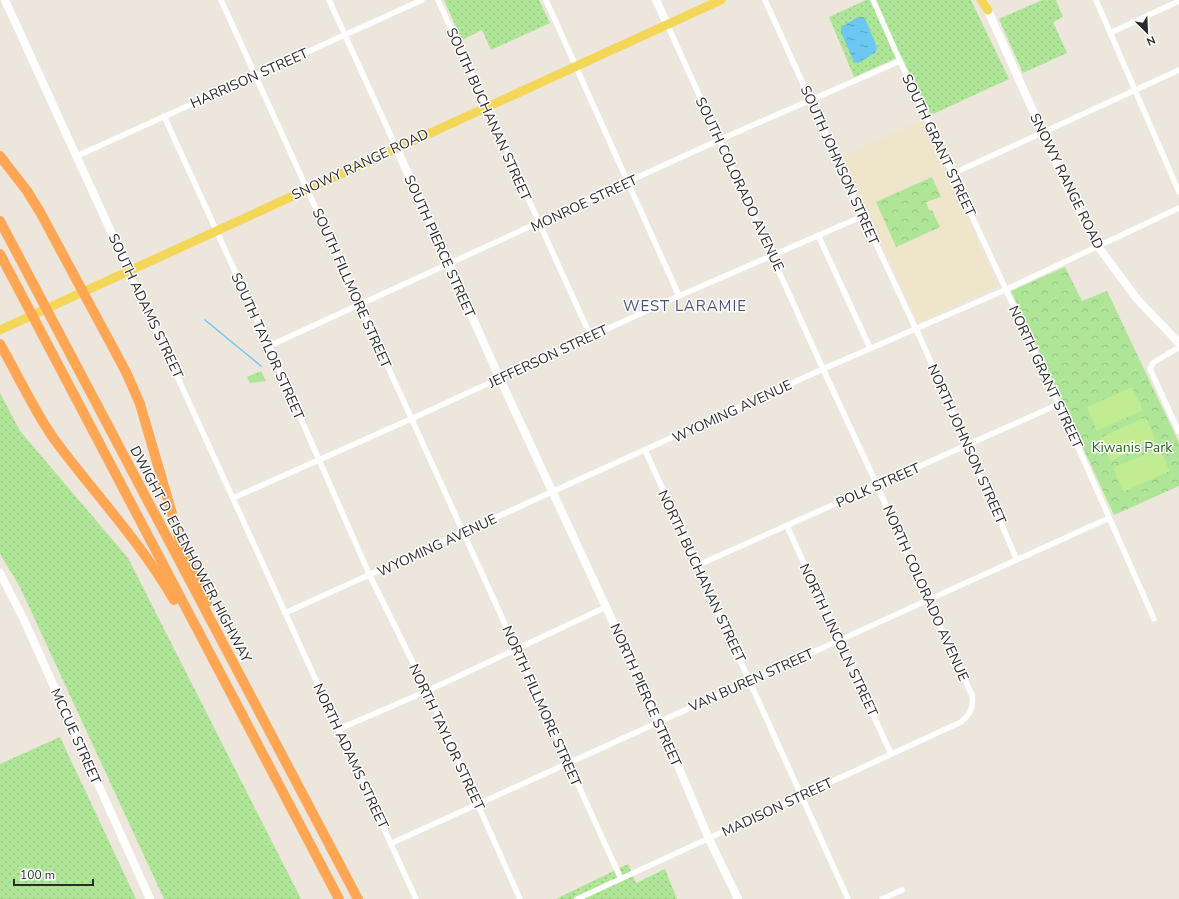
<svg xmlns="http://www.w3.org/2000/svg" width="1179" height="899" font-family="'Nunito Sans',sans-serif">
	<defs>
		<pattern id="grass-dots" width="8" height="8" patternUnits="userSpaceOnUse"><rect width="8" height="8" fill="#aee596"/><path d="M2 2h.1M6 6h.1" fill="none" stroke="#96c581" stroke-width="1.8" stroke-linecap="round"/></pattern>
		<pattern id="park-crowns" width="20" height="18" patternUnits="userSpaceOnUse"><rect width="20" height="18" fill="#aee596"/><path d="M2 6a3 3 0 1 1 6 0M12 15a3 3 0 1 1 6 0" fill="none" stroke="#96c581"/></pattern>
		<pattern id="water-ripples" width="26" height="14" patternUnits="userSpaceOnUse"><rect width="26" height="14" fill="#6bc8f2"/><path d="M2 4q2-2 4 0t4 0M15 11q2-2 4 0t4 0" fill="none" stroke="#58a3c4"/></pattern>
	</defs>
	<rect width="100%" height="100%" fill="#ede6dc"/>
	<path fill="#efe5ca" d="M923,120L998,286L918,322L843,156Z"/>
	<path fill="url(#grass-dots)" d="M444,0H539L550,23L491,50L482,30L462,40Z
		M866,0H971L1009,79L931,115L901,56L854,77L829,17Z
		M1042,0H1056L1063,17L1053,22L1067,53L1023,73L999,19Z
		M0,393L20,431L128,558L301,899H164L20,587L0,554Z
		M60,737L136,899H0V764Z
		M628,864L636,883L665,869L677,899H556Z"/>
	<path fill="url(#park-crowns)" d="M932,177L941,197L926,202L929,210H932L940,227L896,247L876,202Z
		M1065,267L1082,301L1107,291L1179,443V486L1114,515L1011,291Z
		M261,371L266,381L250,383L247,377Z"/>
	<path fill="#c2ec92" d="M1132,387L1143,410L1097,431L1087,407Z
		M1146,417L1156,441L1110,461L1100,438Z
		M1159,448L1170,471L1123,492L1113,468Z"/>
	<path fill="url(#water-ripples)" d="M858,17H863L866,20L877,48L875,53L858,63L854,62L841,32V27Z"/>
	<g fill="none" stroke-linecap="round" stroke-linejoin="round">
		<path stroke="#6bc8f2" stroke-width="1.5" d="M205,320L261,366"/>
		<path stroke="#fff" stroke-width="5.5" d="M221,0L621,879
			M329,0L396,147
			M438,0L591,337
			M546,0L679,296
			M765,0L863,216L922,342L1017,560
			M873,0L900,61L1059,404L1154,619
			M1096,0L1179,192
			M1110,33L1179,1
			M164,116L269,346L370,576L427,691L520,899
			M77,156L422,0
			M952,174L1179,70
			M818,235L870,348
			M129,271L416,899
			M269,346L719,140L900,61
			M1179,347L1153,363L1150,369L1179,432
			M645,450L848,899
			M233,498L411,419L679,296L863,216
			M787,526L891,754
			M696,566L1059,404
			M285,613L823,369L1005,290L1179,208
			M339,729L427,691L606,607
			M392,843L1109,518
			M577,899L961,722C970,714 974,708 972,695L921,586L877,485L823,369L667,24
			M882,899L902,890"/>
		<path stroke="#fff" stroke-width="8" d="M5,0L129,271
			M656,0L667,24
			M985,4L1070,193L1097,245L1137,299L1179,343
			M396,147L500,379L659,721L709,839L738,899
			M0,573L24,620L150,899"/>
		<path stroke="#f4d759" stroke-width="9" d="M981,0L988,10
			M0,330L721,0"/>
		<path stroke="#ffa654" stroke-width="10" d="M0,156L27,191L40,212L126,372L140,404L180,541L207,602
			M0,221L358,899
			M0,254L339,899
			M0,344C18,375 33,409 54,439C94,493 140,541 174,600"/>
	</g>
	<g text-anchor="middle" stroke-width="3" stroke-linejoin="round" paint-order="stroke">
		<g font-size="14" fill="#2a2a2a" stroke="#fff">
			<text transform="translate(249 78) rotate(-24)" y="5">HARRISON STREET</text>
			<text transform="translate(489 114) rotate(66)" y="5">SOUTH BUCHANAN STREET</text>
			<text transform="translate(939 145) rotate(65)" y="5">SOUTH GRANT STREET</text>
			<text transform="translate(360 164) rotate(-25)" y="5">SNOWY RANGE ROAD</text>
			<text transform="translate(840 165) rotate(66)" y="5">SOUTH JOHNSON STREET</text>
			<text transform="translate(1067 181) rotate(64)" y="5">SNOWY RANGE ROAD</text>
			<text transform="translate(740 184) rotate(65)" y="5">SOUTH COLORADO AVENUE</text>
			<text transform="translate(584 203) rotate(-25)" y="5">MONROE STREET</text>
			<text transform="translate(440 246) rotate(66)" y="5">SOUTH PIERCE STREET</text>
			<text transform="translate(352 288) rotate(66)" y="5">SOUTH FILLMORE STREET</text>
			<text transform="translate(146 306) rotate(65)" y="5">SOUTH ADAMS STREET</text>
			<text transform="translate(268 346) rotate(66)" y="5">SOUTH TAYLOR STREET</text>
			<text transform="translate(548 356) rotate(-25)" y="5">JEFFERSON STREET</text>
			<text transform="translate(1046 377) rotate(65)" y="5">NORTH GRANT STREET</text>
			<text transform="translate(732 411) rotate(-25)" y="5">WYOMING AVENUE</text>
			<text transform="translate(967 444) rotate(66)" y="5">NORTH JOHNSON STREET</text>
			<text transform="translate(878 485) rotate(-24)" y="5">POLK STREET</text>
			<text transform="translate(437 545) rotate(-25)" y="5">WYOMING AVENUE</text>
			<text transform="translate(191 554) rotate(62)" y="5">DWIGHT D. EISENHOWER HIGHWAY</text>
			<text transform="translate(702 576) rotate(65)" y="5">NORTH BUCHANAN STREET</text>
			<text transform="translate(926 593) rotate(66)" y="5">NORTH COLORADO AVENUE</text>
			<text transform="translate(839 640) rotate(65)" y="5">NORTH LINCOLN STREET</text>
			<text transform="translate(751 680) rotate(-24)" y="5">VAN BUREN STREET</text>
			<text transform="translate(646 695) rotate(66)" y="5">NORTH PIERCE STREET</text>
			<text transform="translate(542 706) rotate(66)" y="5">NORTH FILLMORE STREET</text>
			<text transform="translate(76 736) rotate(66)" y="5">MCCUE STREET</text>
			<text transform="translate(447 737) rotate(65)" y="5">NORTH TAYLOR STREET</text>
			<text transform="translate(351 756) rotate(65)" y="5">NORTH ADAMS STREET</text>
			<text transform="translate(777 807) rotate(-25)" y="5">MADISON STREET</text>
		</g>
		<g font-size="14" fill="#256918" stroke="#fff">
			<text x="1132" y="452">Kiwanis Park</text>
		</g>
		<g font-size="15" letter-spacing="1" fill="#49507c" stroke="#fff">
			<text x="685" y="311">WEST LARAMIE</text>
		</g>
	</g>
	<g transform="translate(1147 32) rotate(156)" stroke="#ffffff" stroke-width="3" paint-order="stroke">
	<path d="M0-3L7 15L0 10L-7 15Z" fill="#2a2a2a"/>
	<text y="-6" font-size="11" font-weight="bold" text-anchor="middle" fill="#2a2a2a">N</text>
	</g>
	<path d="M14 879v6h79v-6" fill="none" stroke="#2a2a2a" stroke-width="2"/>
	<text x="20" y="879" font-size="12" fill="#2a2a2a" stroke="#ffffff" stroke-width="3" paint-order="stroke">100 m</text>
</svg>
